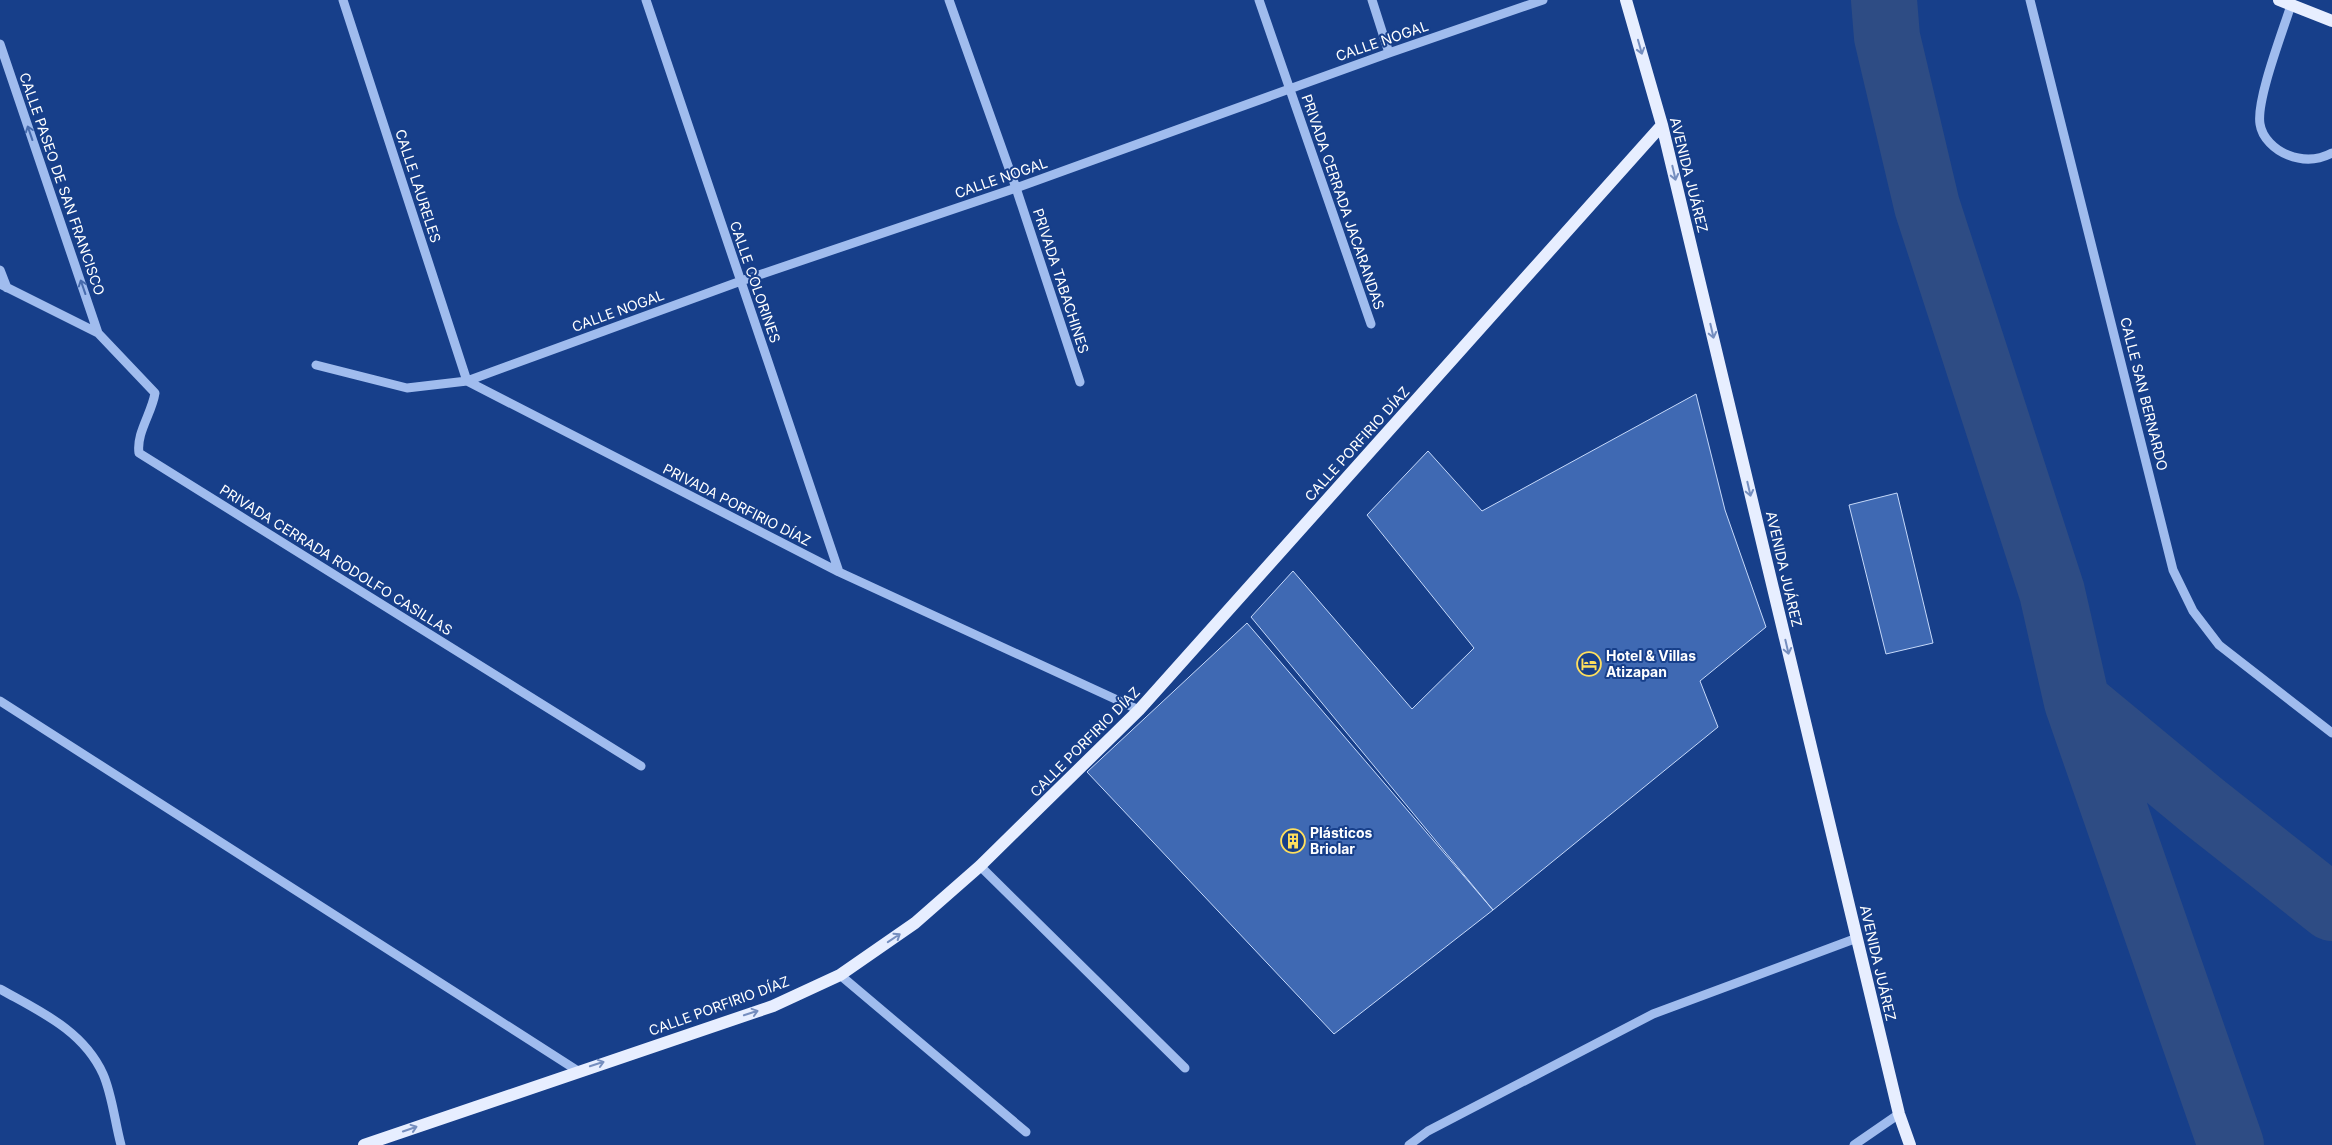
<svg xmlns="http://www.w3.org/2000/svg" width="2332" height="1145" font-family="Inter,sans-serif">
	<rect width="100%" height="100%" fill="#173f8a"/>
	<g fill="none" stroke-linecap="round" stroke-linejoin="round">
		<path stroke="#2e4c84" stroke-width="66" d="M1884,0L1887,37L1927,206L2052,592L2077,702L2204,807L2332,908
			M2077,702L2231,1145"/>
	</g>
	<path fill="#3f69b3" stroke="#c6d9fa" d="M1696,394L1725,510L1766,627L1700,681L1718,727L1493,910L1251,617L1293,571L1412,709L1474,648L1367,515L1428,451L1482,511Z
		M1897,493L1933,643L1886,654L1849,505Z
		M1247,623L1493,910L1334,1034L1087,772Z"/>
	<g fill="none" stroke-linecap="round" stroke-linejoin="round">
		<path stroke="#a0bcee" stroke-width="9" d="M343,0L467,381L741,281L1016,188L1389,53L1543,0
			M646,0L839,572
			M949,0L1016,188L1080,382
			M1259,0L1371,324
			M1372,0L1389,53
			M2030,0L2173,570L2193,611L2219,645L2332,733
			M2291,5C2283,31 2256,100 2260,124C2262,138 2275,150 2288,155C2303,161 2317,161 2332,153
			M0,44L98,333
			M0,270L7,288
			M0,284L98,333L155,393C152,413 136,433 139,453L641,766
			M316,365L407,388L467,381L839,572L1139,710
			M0,701L578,1071
			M980,866L1185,1068
			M840,975L1026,1132
			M0,989C39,1011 83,1030 103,1074C112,1094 115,1123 121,1145
			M1409,1145L1428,1131L1653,1014L1857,938
			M1854,1145L1899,1114"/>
		<path stroke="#e7eeff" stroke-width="12" d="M1626,0L1662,125L1899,1114L1910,1145
			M2279,0L2332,21
			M364,1145L773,1006L840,975L915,923L980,866L1139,710L1662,125"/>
	</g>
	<defs><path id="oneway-shaft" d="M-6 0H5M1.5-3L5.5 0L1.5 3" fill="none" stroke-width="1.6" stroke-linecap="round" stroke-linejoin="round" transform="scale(1.25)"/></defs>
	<g stroke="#758ebf">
		<use href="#oneway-shaft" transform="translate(1640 47) rotate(74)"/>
		<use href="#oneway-shaft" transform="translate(1674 173) rotate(77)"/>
		<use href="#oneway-shaft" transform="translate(1712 331) rotate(77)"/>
		<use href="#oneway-shaft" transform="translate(1749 489) rotate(77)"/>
		<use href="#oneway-shaft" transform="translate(1787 647) rotate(77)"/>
		<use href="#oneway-shaft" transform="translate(894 938) rotate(-34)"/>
		<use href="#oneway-shaft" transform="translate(751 1013) rotate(-18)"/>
		<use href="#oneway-shaft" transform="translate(597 1064) rotate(-18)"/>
		<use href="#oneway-shaft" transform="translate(410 1129) rotate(-19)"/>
	</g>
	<g stroke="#476bad">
		<use href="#oneway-shaft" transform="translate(30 133) rotate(-109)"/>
		<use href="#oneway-shaft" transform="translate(83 287) rotate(-109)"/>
	</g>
	<defs>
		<g id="hotel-ring" transform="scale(1.25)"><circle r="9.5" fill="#173f8a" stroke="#ffdf5d" stroke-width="1.5"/><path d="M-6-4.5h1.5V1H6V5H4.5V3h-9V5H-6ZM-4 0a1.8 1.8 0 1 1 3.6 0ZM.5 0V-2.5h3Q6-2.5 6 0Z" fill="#ffdf5d"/></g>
		<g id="building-ring" transform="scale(1.25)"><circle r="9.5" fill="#173f8a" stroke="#ffdf5d" stroke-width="1.5"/><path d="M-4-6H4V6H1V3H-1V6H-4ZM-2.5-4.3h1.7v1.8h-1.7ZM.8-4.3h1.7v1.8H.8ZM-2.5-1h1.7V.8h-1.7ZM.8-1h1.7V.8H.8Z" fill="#ffdf5d"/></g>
	</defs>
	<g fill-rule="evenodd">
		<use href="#hotel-ring" x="1589" y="664"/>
		<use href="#building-ring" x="1293" y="841"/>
	</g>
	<g text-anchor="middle" stroke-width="4" stroke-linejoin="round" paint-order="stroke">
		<g font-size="14" fill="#fff" stroke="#173f8a">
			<text transform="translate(1382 41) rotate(-19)" y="5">CALLE NOGAL</text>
			<text transform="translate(1689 175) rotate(76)" y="5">AVENIDA JUÁREZ</text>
			<text transform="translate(1001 178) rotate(-19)" y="5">CALLE NOGAL</text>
			<text transform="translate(62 184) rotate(71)" y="5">CALLE PASEO DE SAN FRANCISCO</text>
			<text transform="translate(418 186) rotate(72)" y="5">CALLE LAURELES</text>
			<text transform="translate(1343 202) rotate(71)" y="5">PRIVADA CERRADA JACARANDAS</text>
			<text transform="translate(1061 281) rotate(72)" y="5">PRIVADA TABACHINES</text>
			<text transform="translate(755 282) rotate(71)" y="5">CALLE COLORINES</text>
			<text transform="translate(618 311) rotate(-20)" y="5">CALLE NOGAL</text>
			<text transform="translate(2144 394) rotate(76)" y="5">CALLE SAN BERNARDO</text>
			<text transform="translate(1357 444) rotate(-48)" y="5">CALLE PORFIRIO DÍAZ</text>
			<text transform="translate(737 505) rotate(27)" y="5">PRIVADA PORFIRIO DÍAZ</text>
			<text transform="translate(336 560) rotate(32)" y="5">PRIVADA CERRADA RODOLFO CASILLAS</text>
			<text transform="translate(1784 569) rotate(77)" y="5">AVENIDA JUÁREZ</text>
			<text transform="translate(1085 742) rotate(-45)" y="5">CALLE PORFIRIO DÍAZ</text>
			<text transform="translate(1878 963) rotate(77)" y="5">AVENIDA JUÁREZ</text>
			<text transform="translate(719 1006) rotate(-20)" y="5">CALLE PORFIRIO DÍAZ</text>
		</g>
		<g font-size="14" font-weight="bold" fill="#fff" stroke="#173f8a" text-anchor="start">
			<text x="1606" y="661">Hotel &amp; Villas<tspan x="1606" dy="16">Atizapan</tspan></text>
			<text x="1310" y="838">Plásticos<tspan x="1310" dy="16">Briolar</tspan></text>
		</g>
	</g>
</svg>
